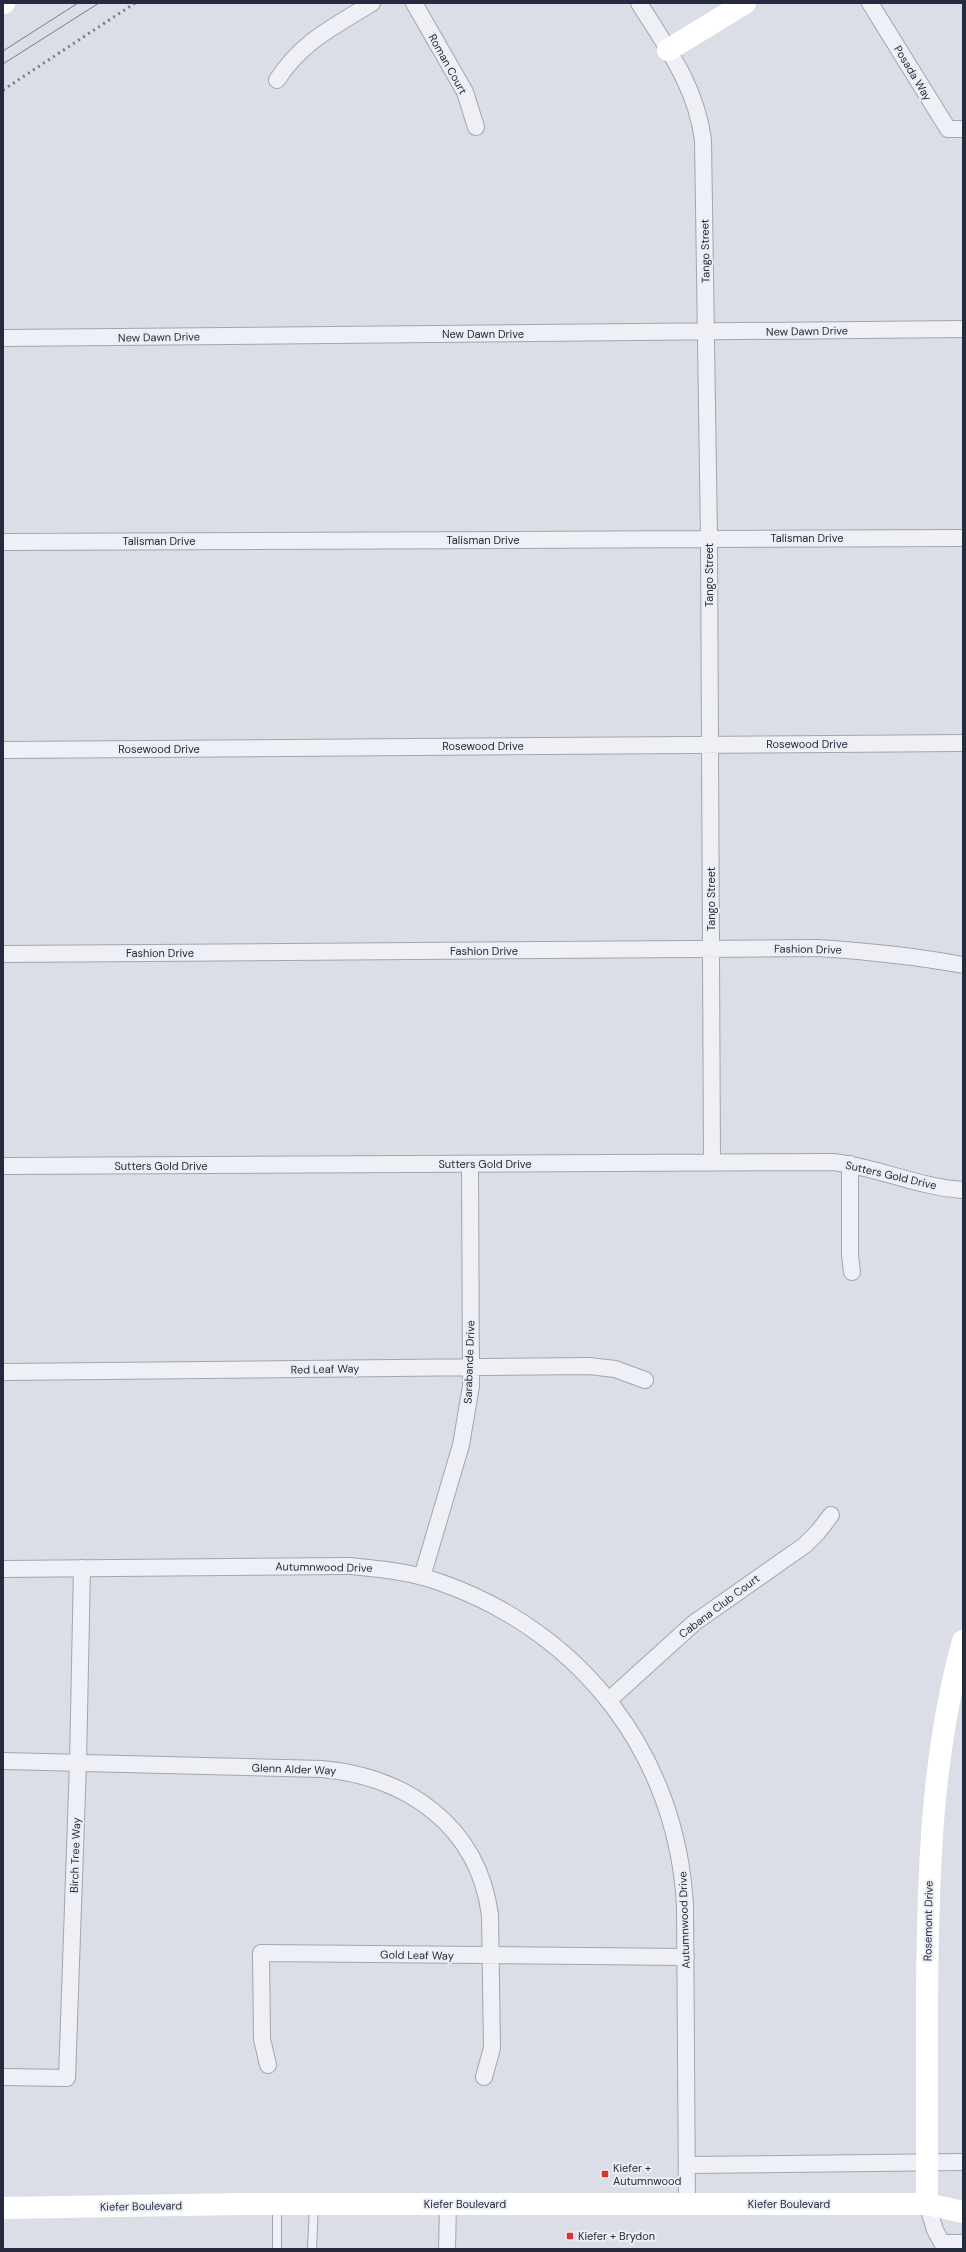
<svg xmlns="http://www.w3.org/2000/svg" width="966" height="2252" font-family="'DM Sans',sans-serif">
	<rect width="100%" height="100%" fill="#dcdee7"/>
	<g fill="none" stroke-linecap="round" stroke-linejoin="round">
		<g stroke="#a1a4b1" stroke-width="10">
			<path id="lane" d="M277,2249V2204
				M312,2249L314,2204"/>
		</g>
		<g stroke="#a1a4b1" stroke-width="18">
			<path id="street" d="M414,3L465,92L476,127
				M639,3C667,48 696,86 703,140L709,539L712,1162
				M870,3L948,129H963
				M277,80C302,41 334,27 372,3
				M3,338L963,329
				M3,542L963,538
				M3,750L963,743
				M3,954L816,948C866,951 914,956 963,965
				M850,1164V1255L852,1272
				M3,1166L833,1162C877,1167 918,1187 963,1190
				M3,1372L589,1366L615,1369L645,1380
				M3,1569L350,1566C381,1569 413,1572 442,1583C583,1633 677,1756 685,1906L687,2204
				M422,1577L461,1445L471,1386L470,1164
				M609,1700L694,1623L805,1545L818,1532L831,1515
				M3,1761L322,1769C408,1777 478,1826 490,1915L492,2048L484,2077
				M268,2065L262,2039L261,1953L686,1957
				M3,2077L67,2078L78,1763L82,1568
				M687,2165L963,2162
				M927,2204L935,2230L942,2243H963
				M447,2249L448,2204"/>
		</g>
		<use href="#lane" stroke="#eff0f5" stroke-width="8"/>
		<use href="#street" stroke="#eff0f5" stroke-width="16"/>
		<path stroke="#fff" stroke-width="22" d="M3,3H4
			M668,50L745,3
			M927,2204C927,2135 927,2065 927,1995C928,1876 931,1757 963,1641
			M3,2208L240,2204H927L963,2212"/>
		<path stroke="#747b92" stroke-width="1" d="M3,51L78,3
			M3,64L99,3"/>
		<path stroke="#747b92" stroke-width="3" stroke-dasharray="2 4" stroke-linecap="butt" d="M3,90L135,3"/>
	</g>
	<g fill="#d73635" stroke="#ebeef5" stroke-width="1.5">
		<rect x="601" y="2170" width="8" height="8" rx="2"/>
		<rect x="566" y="2232" width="8" height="8" rx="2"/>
	</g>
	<g text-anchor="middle" stroke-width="4" stroke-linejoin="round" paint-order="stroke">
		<g font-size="11" fill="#252a3e" stroke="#ebeef5">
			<text transform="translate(448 64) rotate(61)" y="4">Roman Court</text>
			<text transform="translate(913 73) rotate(59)" y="4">Posada Way</text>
			<text transform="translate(705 251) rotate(-91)" y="4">Tango Street</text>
			<text transform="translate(807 331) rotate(-1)" y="4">New Dawn Drive</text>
			<text x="483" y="338">New Dawn Drive</text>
			<text transform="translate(159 337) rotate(-1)" y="4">New Dawn Drive</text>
			<text x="807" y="542">Talisman Drive</text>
			<text x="483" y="544">Talisman Drive</text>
			<text x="159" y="545">Talisman Drive</text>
			<text transform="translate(709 575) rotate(-90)" y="4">Tango Street</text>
			<text x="807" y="748">Rosewood Drive</text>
			<text x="483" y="750">Rosewood Drive</text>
			<text x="159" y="753">Rosewood Drive</text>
			<text transform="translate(711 899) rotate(-90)" y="4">Tango Street</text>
			<text transform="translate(808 949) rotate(1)" y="4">Fashion Drive</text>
			<text x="484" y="955">Fashion Drive</text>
			<text x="160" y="957">Fashion Drive</text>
			<text x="485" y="1168">Sutters Gold Drive</text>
			<text x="161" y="1170">Sutters Gold Drive</text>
			<text transform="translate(891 1175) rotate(13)" y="4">Sutters Gold Drive</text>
			<text transform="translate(469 1362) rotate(-88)" y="4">Sarabande Drive</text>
			<text transform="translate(325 1369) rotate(-1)" y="4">Red Leaf Way</text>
			<text transform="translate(324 1567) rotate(1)" y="4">Autumnwood Drive</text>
			<text transform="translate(719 1606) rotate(-37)" y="4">Cabana Club Court</text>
			<text transform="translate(294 1769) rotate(2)" y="4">Glenn Alder Way</text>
			<text transform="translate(75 1855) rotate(-88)" y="4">Birch Tree Way</text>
			<text transform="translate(684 1920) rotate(-92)" y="4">Autumnwood Drive</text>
			<text transform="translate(928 1921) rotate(-89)" y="4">Rosemont Drive</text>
			<text transform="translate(417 1955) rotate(1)" y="4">Gold Leaf Way</text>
			<text x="465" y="2208">Kiefer Boulevard</text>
			<text x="789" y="2208">Kiefer Boulevard</text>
			<text transform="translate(141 2206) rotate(-1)" y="4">Kiefer Boulevard</text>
		</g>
		<g font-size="11" fill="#252a3e" stroke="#ebeef5" text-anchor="start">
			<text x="613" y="2172">Kiefer +<tspan x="613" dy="13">Autumnwood</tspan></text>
			<text x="578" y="2240">Kiefer + Brydon</text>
		</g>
	</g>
	<rect width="966" height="2252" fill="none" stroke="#252a3e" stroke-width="8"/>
</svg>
